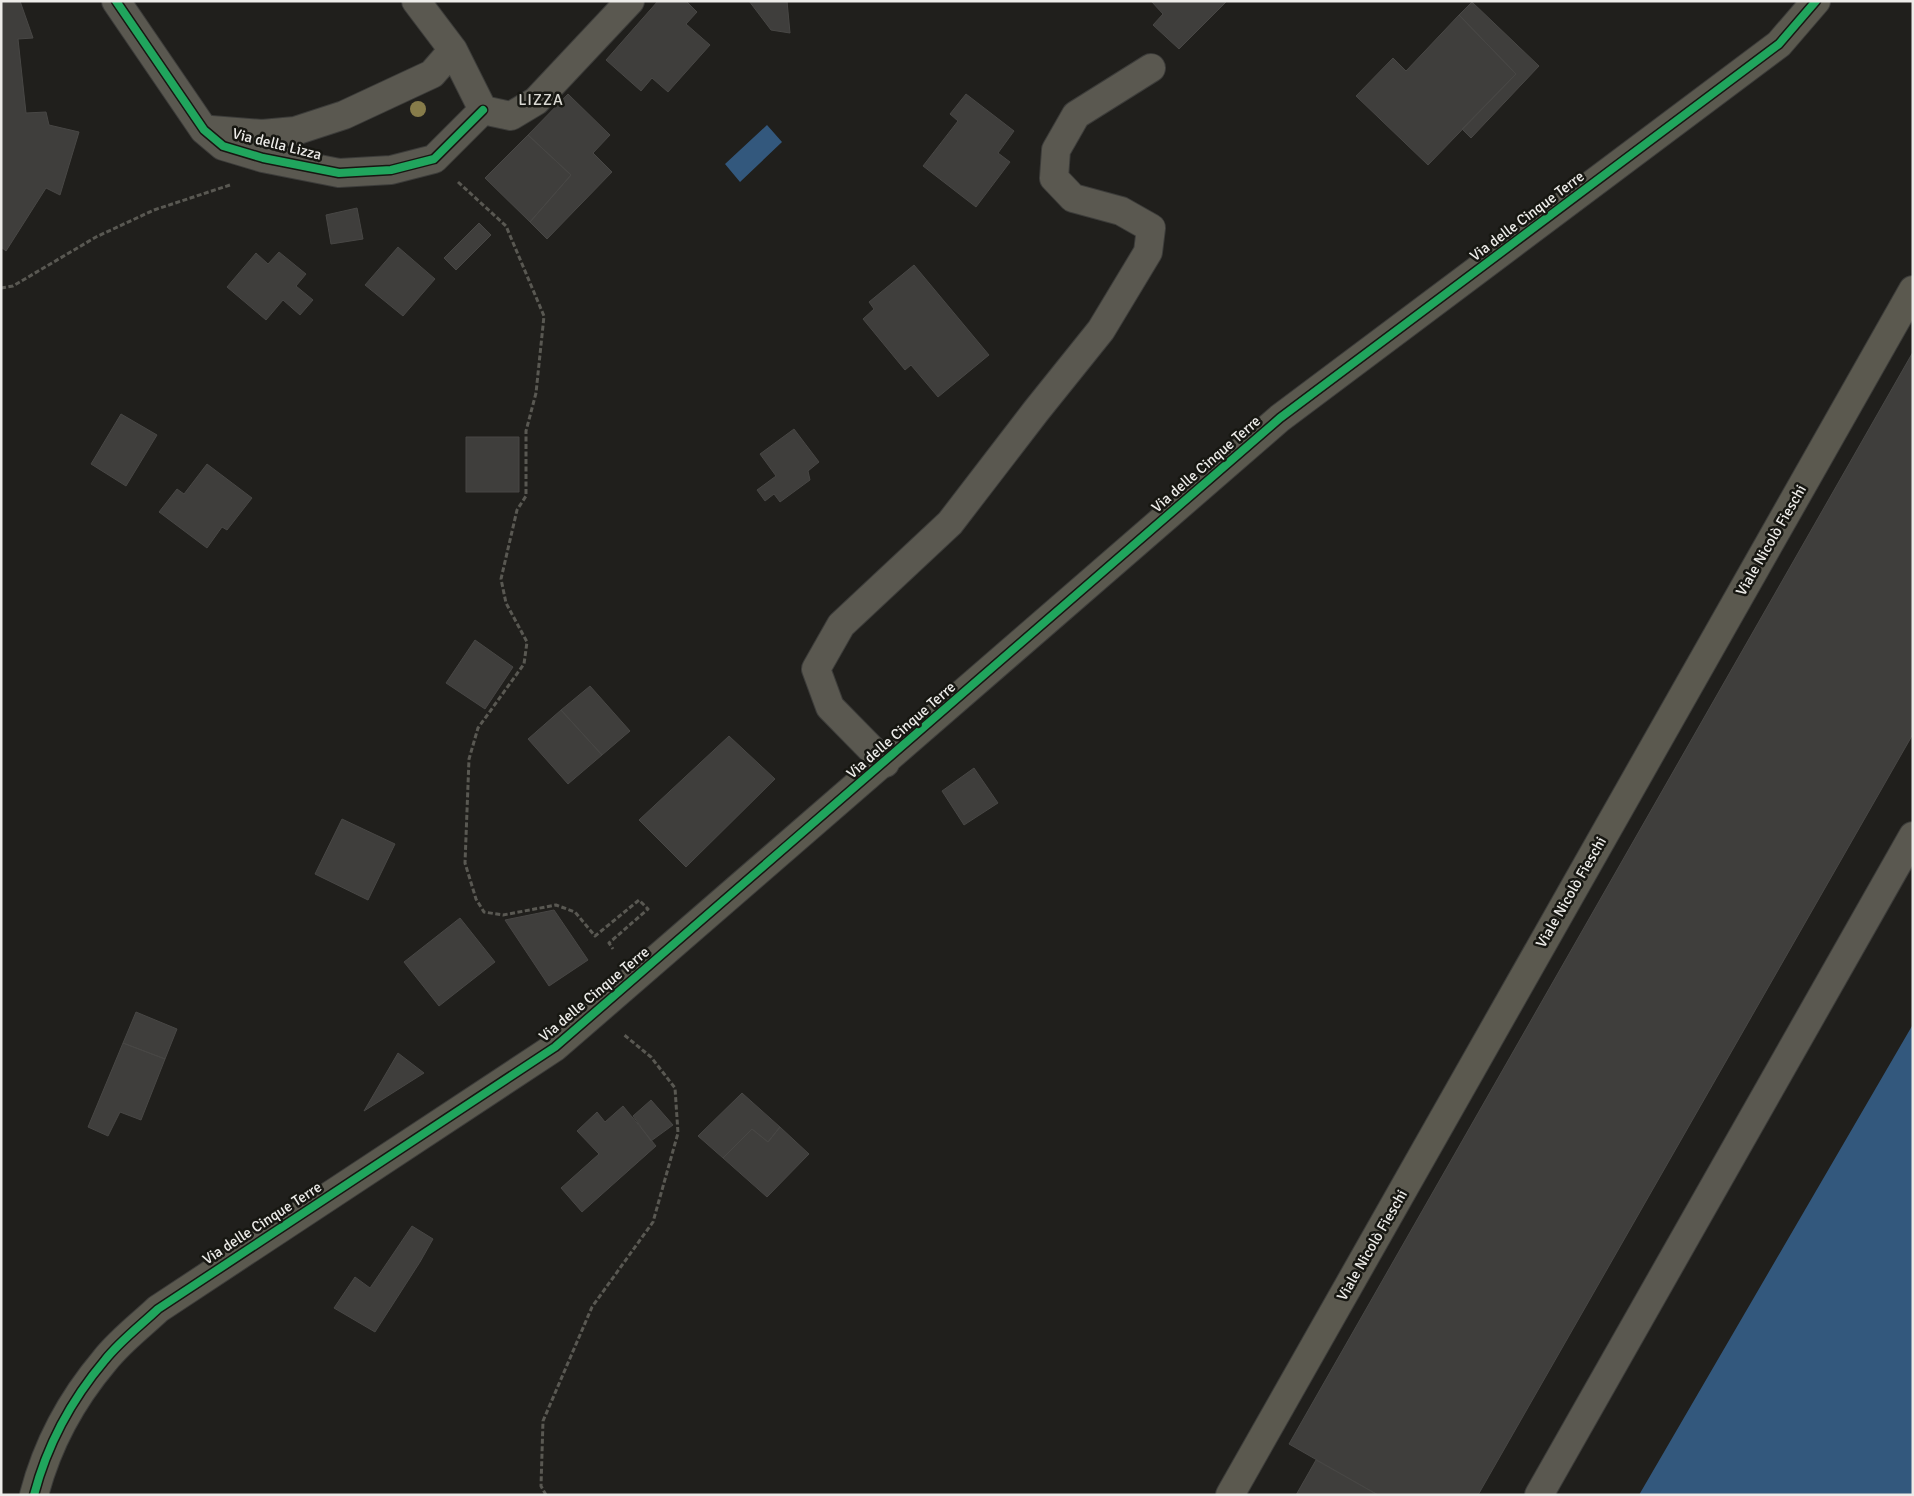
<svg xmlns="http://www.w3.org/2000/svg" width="1914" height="1496" font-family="Signika,sans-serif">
	<rect width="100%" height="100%" fill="#201f1c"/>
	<path fill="#33587d" d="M767,125L782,142L740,182L725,164Z
		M1912,1026L1913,1495H1639Z"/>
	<path fill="#3f3e3c" stroke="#484745" d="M1,1H20L33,38L18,39L26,113L46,112L49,125L79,132L60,195L46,188L6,251L1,247Z
		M658,1H686L697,12L686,24L710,45L668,92L652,78L641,91L606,60Z
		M749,1H787L790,33L771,30Z
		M1151,1H1227L1179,49L1153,25L1163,14Z
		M1472,2L1539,66L1471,138L1462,129L1516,74L1459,15Z
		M1459,15L1516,74L1428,165L1356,96L1393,58L1406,71Z
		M568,94L610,135L593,153L612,172L547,239L530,222L571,175L528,135Z
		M966,94L1014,131L998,153L1010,162L976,207L923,166L958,121L950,114Z
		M528,135L571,175L530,222L485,178Z
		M357,208L363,239L331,244L326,215Z
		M479,223L491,235L456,270L444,258Z
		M398,247L435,279L403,316L365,285Z
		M279,252L306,274L296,286L313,300L300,315L283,300L266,320L227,287L256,253L268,264Z
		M914,265L989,355L938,397L911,365L905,370L863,319L874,309L869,302Z
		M1913,352V734L1478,1495H1378L1289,1444Z
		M121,414L157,435L126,486L91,464Z
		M794,429L819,462L808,471L810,480L780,502L774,494L765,501L757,490L776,476L760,454Z
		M466,437H519V492H466Z
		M207,464L252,498L227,530L222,527L207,548L159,512L177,489L184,494Z
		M475,640L513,667L485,709L446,683Z
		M590,686L630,731L602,755L561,710Z
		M561,710L602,755L568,784L528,739Z
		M729,736L775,779L686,867L639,820Z
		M974,768L998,803L964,825L942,791Z
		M342,819L395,844L368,900L315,874Z
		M554,910L588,960L549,986L505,920Z
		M460,918L495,962L439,1006L404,962Z
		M136,1012L177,1029L165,1059L123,1043Z
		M123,1043L165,1059L141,1120L120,1112L108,1136L88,1127Z
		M398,1053L424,1073L364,1111Z
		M742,1093L780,1127L768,1142L752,1129L723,1158L698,1136Z
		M651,1100L673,1125L651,1141L633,1116Z
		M623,1106L656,1146L582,1212L561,1188L599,1154L577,1131L597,1112L605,1122Z
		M780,1127L809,1154L767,1197L723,1158L752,1129L768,1142Z
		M412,1226L433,1239L420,1262L375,1332L334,1308L355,1277L370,1288Z
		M1316,1460L1378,1495H1296Z"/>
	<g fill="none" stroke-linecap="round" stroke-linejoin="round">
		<g stroke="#3c3c3a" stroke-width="30">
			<path id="minor" d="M116,1L204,130L223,146L263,158L339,173L391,170L434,159L483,110
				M416,1L453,50L483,110
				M483,110L511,116L536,101L630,1
				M211,130L262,134L295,131L344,115L432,74L453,50
				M885,763L830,707L816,669L841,625L950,523L1036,411L1101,330L1148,252L1151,228L1121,211L1073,198L1054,178L1056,150L1076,115L1151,68
				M1539,1495L1913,836"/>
		</g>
		<g stroke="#3c3c3a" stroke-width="30">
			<path id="major" d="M34,1495C47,1445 72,1399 105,1360C120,1341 140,1326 158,1309L555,1047L1280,418L1779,44L1816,1
				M1230,1495L1913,290"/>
		</g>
		<path stroke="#595852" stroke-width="3" stroke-dasharray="5 2.5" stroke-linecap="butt" d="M458,182L506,226L544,316L536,393L526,431V496L517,510L501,579L506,603L527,642L524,664L478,728L469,759L465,863L476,899L484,912L503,915L556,905L575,912L595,936L639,900L648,909L609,943L613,949
			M1,288L13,286L96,237L154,210L230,185
			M546,1495L541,1486L543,1421L592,1307L653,1222L678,1133L675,1088L651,1057L623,1034"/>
		<use href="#minor" stroke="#5a5850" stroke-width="28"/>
		<use href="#major" stroke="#5b594f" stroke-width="28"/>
		<g stroke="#171712" stroke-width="11">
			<path id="cycleway" d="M116,1L204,130L223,146L263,158L339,173L391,170L434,159L483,110
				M34,1495C47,1445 72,1399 105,1360C120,1341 140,1326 158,1309L555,1047L1280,418L1779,44L1816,1"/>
		</g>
		<use href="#cycleway" stroke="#20a55d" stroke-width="8"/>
	</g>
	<circle fill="#877c4a" cx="418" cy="109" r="8"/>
	<g text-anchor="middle" stroke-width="5" stroke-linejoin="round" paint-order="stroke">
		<g font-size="15" fill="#edece9" stroke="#171712">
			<text transform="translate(277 144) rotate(14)" y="5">Via della Lizza</text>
			<text transform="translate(1527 216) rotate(-37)" y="5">Via delle Cinque Terre</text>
			<text transform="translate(1206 464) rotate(-41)" y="5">Via delle Cinque Terre</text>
			<text transform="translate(1771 540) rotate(-60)" y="5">Viale Nicolò Fieschi</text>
			<text transform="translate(901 730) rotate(-41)" y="5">Via delle Cinque Terre</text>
			<text transform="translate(1571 892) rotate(-60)" y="5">Viale Nicolò Fieschi</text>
			<text transform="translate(594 994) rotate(-40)" y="5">Via delle Cinque Terre</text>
			<text transform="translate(262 1223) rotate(-33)" y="5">Via delle Cinque Terre</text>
			<text transform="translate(1372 1245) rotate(-60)" y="5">Viale Nicolò Fieschi</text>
		</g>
		<g font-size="16" letter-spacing="1" fill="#dad9d3" stroke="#171712">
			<text x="541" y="105">LIZZA</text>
		</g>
	</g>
	<rect width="1914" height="1496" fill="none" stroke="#edece9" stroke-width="5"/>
</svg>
